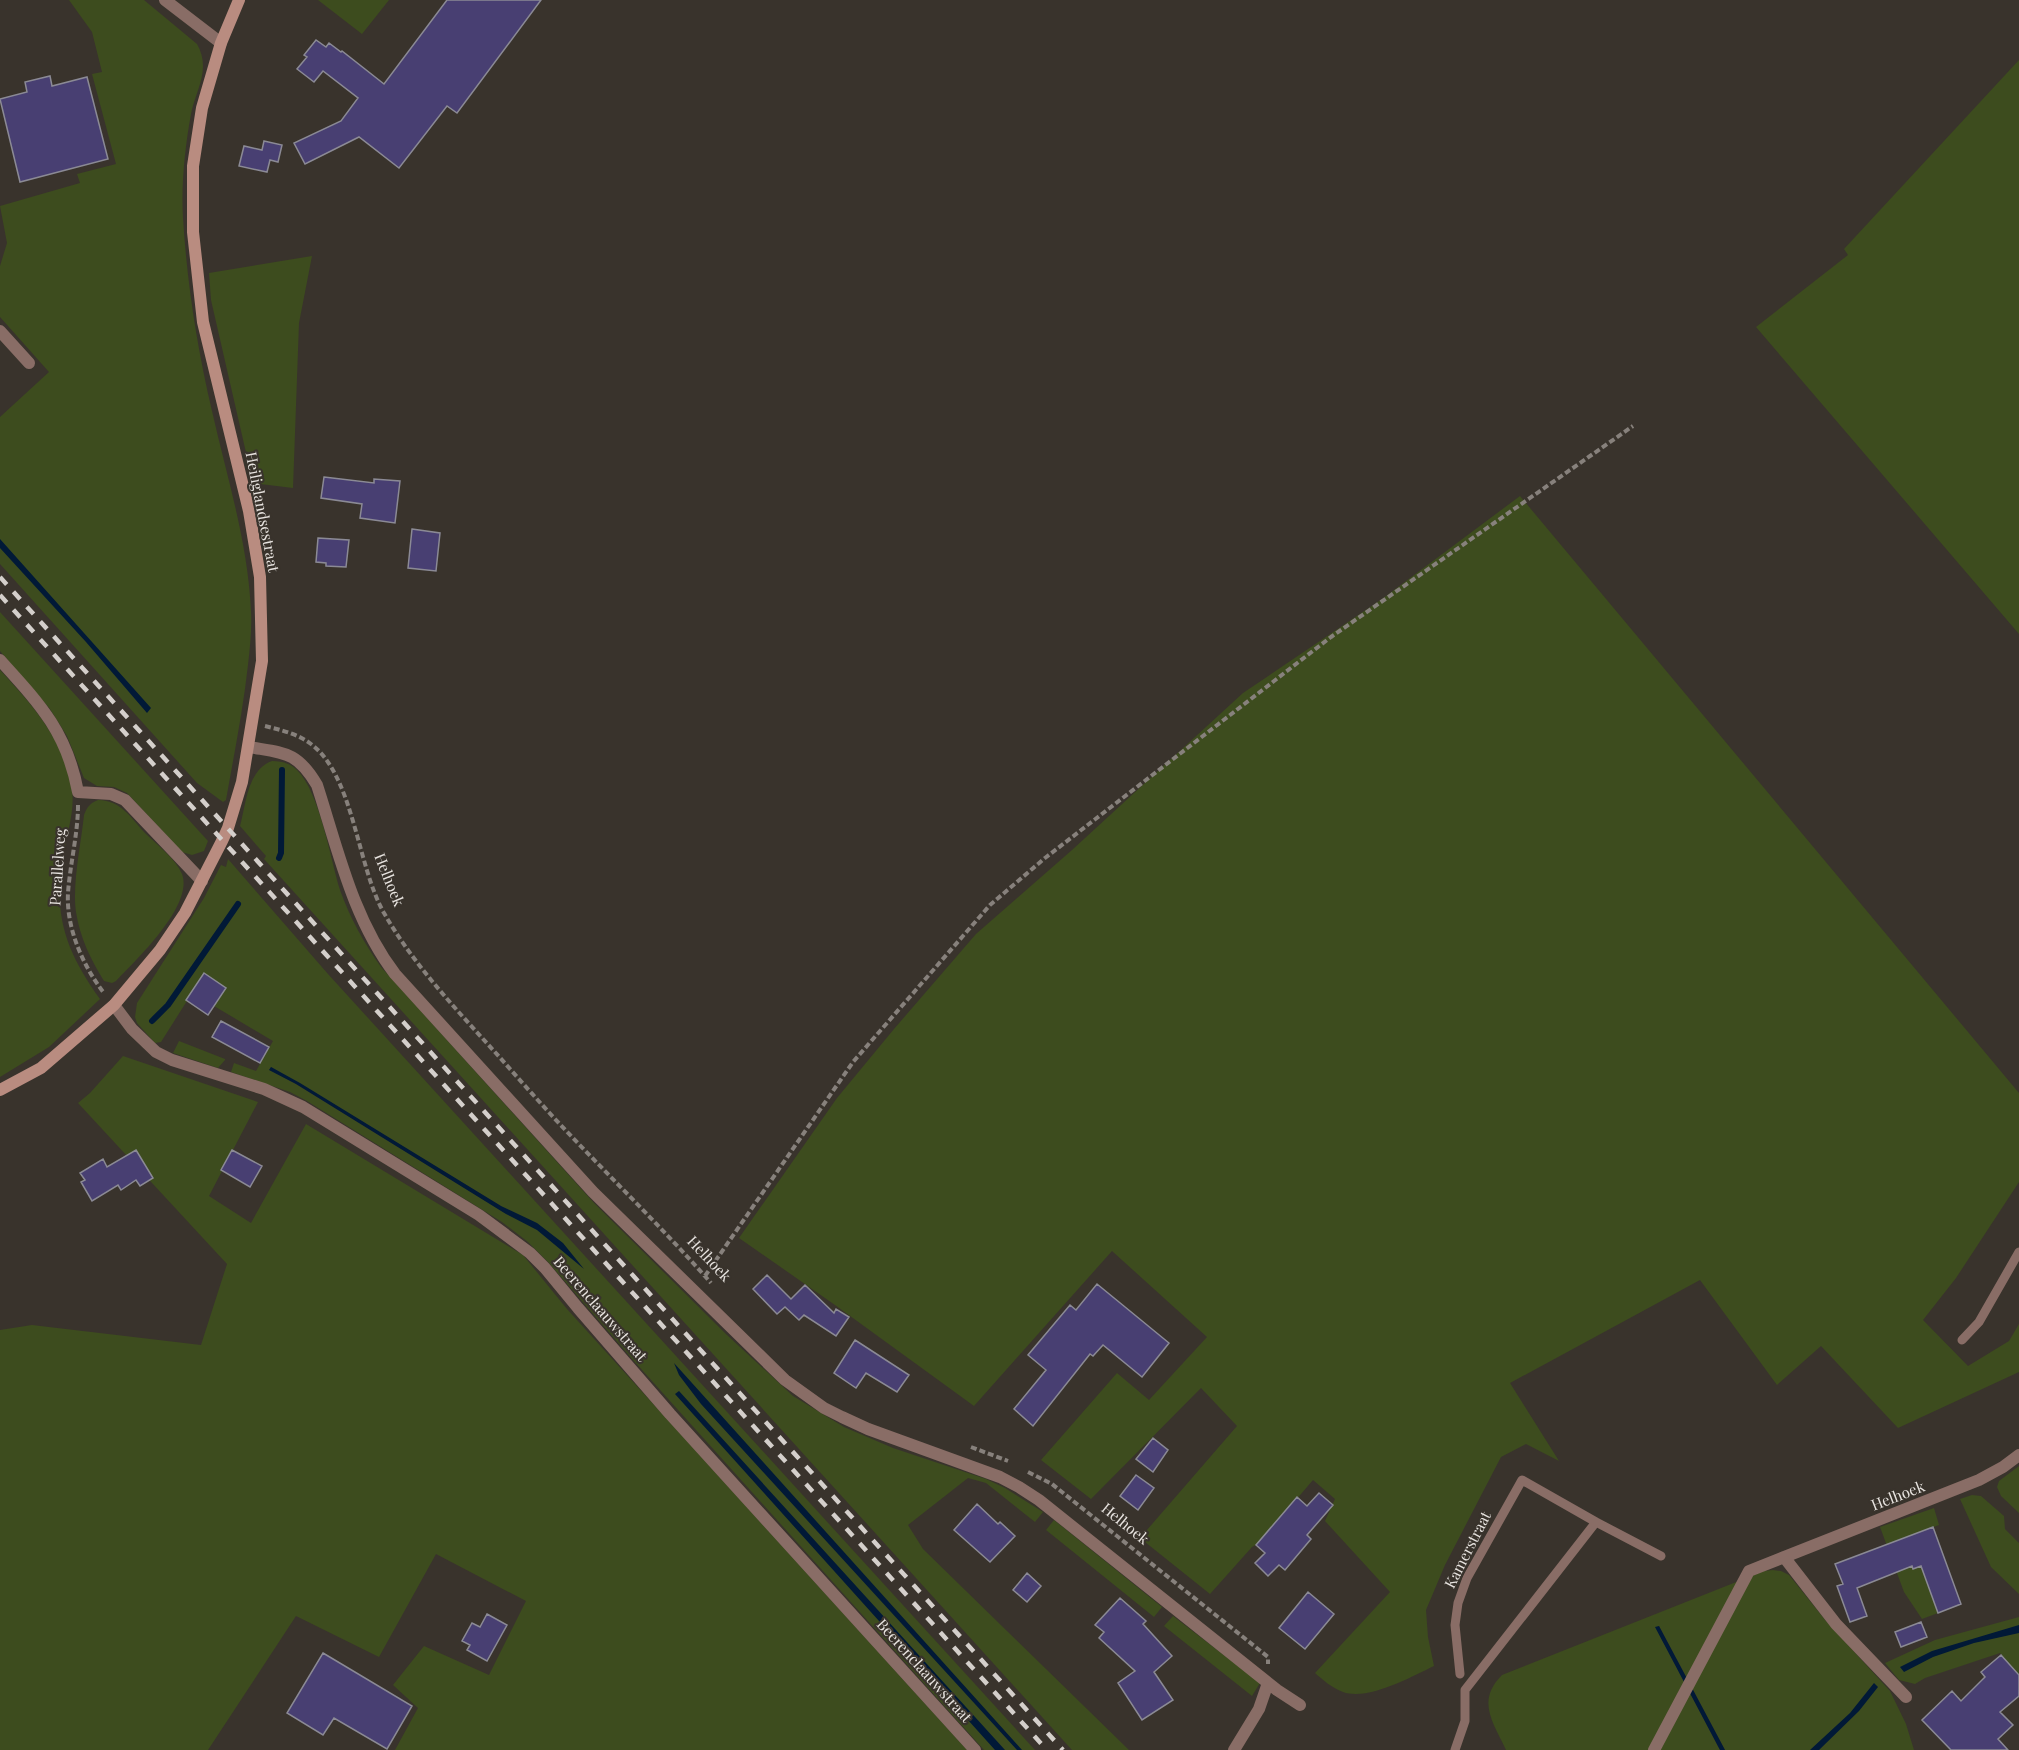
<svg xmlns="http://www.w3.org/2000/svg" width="2019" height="1750" font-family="'Playfair Display',serif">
	<rect width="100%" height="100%" fill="#39332c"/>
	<path fill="#3d4c1e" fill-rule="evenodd" d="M69,0H144L197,44C201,51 203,58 203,66C203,82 194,98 191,114C185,147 181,184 183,218C187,283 197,347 212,411C227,477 248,543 251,611C252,629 250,647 248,665C243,710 234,755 226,800L223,802L197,783L0,564V417L49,372L0,317V266L7,243L0,206L80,183L77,174L116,164L92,74L102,72L92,32Z
		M318,0H389L362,34Z
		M2019,60V634L1756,327L1848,255L1844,249Z
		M312,256L299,323L293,488L253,483L211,300L209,273Z
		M1520,496L2019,1093V1182L1956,1278L1923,1320L1968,1366L2009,1341L2019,1324V1372L1898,1428L1821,1346L1777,1385L1700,1280L1510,1383L1559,1461L1526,1444L1501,1457L1445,1565L1426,1610L1428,1637L1434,1666C1411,1677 1368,1701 1343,1692C1332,1688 1323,1680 1315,1673L1390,1592L1325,1521L1335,1499L1313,1480L1259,1543L1252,1547L1210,1594L1140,1538L1237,1426L1201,1388L1091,1499L1041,1460L1117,1373L1149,1400L1207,1337L1112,1251L974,1406L835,1305L739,1238L837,1098L894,1029L976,934L1072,850L1243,693L1382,599Z
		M0,612L208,841L204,851L192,855L182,852L127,793L114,787L97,786L84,778L67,736L50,709L0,651Z
		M0,670C32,705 65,740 72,790C75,810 67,833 64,853C52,913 65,950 100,999L49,1047L0,1077Z
		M272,761C281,761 290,763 297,770C320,793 330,858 340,890C350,918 364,943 381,967L594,1203L727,1335L793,1396L844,1427L893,1448L986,1479L1005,1488L1043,1512L1035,1522L986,1483L968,1478L908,1525L923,1549L1129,1750H1072L264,859L266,856L240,826C246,805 247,770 272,761Z
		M98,800C122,801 130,817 145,833C157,845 176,859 182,874C194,905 136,960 116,981L112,983L104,981C91,960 80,938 76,912C72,885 81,844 84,815C87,807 90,803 98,800Z
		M228,859L328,974L1035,1750H984L634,1361L549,1263L528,1242L502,1222L307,1101L290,1092L231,1072L234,1063L256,1071L273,1041L214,1006L226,988L204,974L161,1042L155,1043L137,1023L135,1017L137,1003L204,898L221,865L226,867ZM271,1067L501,1206L505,1213L296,1084L270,1070Z
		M179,1041L225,1059V1060L218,1068L173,1053Z
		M123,1056L258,1102L209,1196L251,1223L306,1124L523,1255L567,1309L967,1750H395L418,1708L393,1685L424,1646L489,1675L526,1601L436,1554L379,1657L296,1616L208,1750H0V1330L32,1325L201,1345L227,1264L78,1103L90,1093Z
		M2019,1466V1513L2001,1496L1997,1487L1999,1481Z
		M1972,1495L1981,1496L2004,1516L2005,1529L2019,1543V1594L1991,1567L1960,1499Z
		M1934,1508L1939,1525L1901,1539L1923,1565L1929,1581L1927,1582L1938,1613L1922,1619L1904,1592L1880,1527Z
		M1054,1520L1162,1607L1154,1617L1046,1530Z
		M1773,1570L1781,1571L1789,1575L1826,1621L1890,1691L1906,1724L1914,1750H1725L1659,1626L1656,1628L1720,1750H1506C1493,1722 1476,1701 1502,1675L1764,1571Z
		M1173,1616L1260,1683L1252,1696L1164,1626Z
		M2019,1617V1675L2000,1653L1925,1678L1915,1684L1899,1680L1885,1663L1935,1640Z"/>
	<path fill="#011937" d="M0,539L151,708L147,713L86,642L0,548Z
		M271,1067L300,1083L501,1206L537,1223L563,1243L584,1269L537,1230L506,1214L296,1084L269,1070Z
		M674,1363L1022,1750H1017L701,1404L679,1375Z
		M679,1391L1005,1750H995L959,1710L675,1394Z
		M2019,1625V1633L1974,1643L1933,1657L1904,1672L1900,1667L1932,1651Z
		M1659,1626L1725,1750H1720L1655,1627Z
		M1874,1683L1878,1687L1859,1711L1819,1750H1810L1850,1713Z"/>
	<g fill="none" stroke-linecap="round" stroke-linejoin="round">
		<path stroke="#011937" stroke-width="6" d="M279,858L281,853L282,770
			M152,1021L168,1005L238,904"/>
	</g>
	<path fill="#483f72" stroke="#8b8a95" stroke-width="1.5" d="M447,0H541L457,113L447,106L399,168L359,137L305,164L294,143L341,121L358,98L323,71L314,82L297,69L307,57L304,55L316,40L326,47L329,43L341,52L342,51L384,84Z
		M50,76L52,86L87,77L108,159L20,182L0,99L27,92L25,82Z
		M264,141L282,145L278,162L270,160L267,172L239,166L244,146L262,150Z
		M324,477L374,483V479L400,481L395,523L360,518L362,504L321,498Z
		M412,529L440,533L436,571L408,568Z
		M318,538L349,540L346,567L326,566V563L316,562Z
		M204,973L226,988L208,1015L186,1000Z
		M221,1021L269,1047L260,1063L212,1037Z
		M136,1150L153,1178L140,1186L136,1180L121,1190L118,1185L92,1201L81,1182L85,1180L80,1173L103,1159L107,1167Z
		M232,1150L262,1166L250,1187L221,1170Z
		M767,1275L791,1299L805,1285L834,1313L836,1309L849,1317L836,1336L804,1315L799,1320L785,1307L777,1314L753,1289Z
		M1097,1284L1169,1343L1142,1377L1103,1345L1093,1356L1090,1354L1033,1426L1014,1409L1046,1370L1028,1355L1070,1305L1076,1310Z
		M855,1340L909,1375L897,1392L866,1373L856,1388L834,1373Z
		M1153,1438L1168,1450L1153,1472L1136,1459Z
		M1136,1475L1154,1488L1138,1510L1120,1496Z
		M1319,1493L1333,1505L1307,1535L1311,1539L1285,1570L1279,1565L1268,1576L1255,1563L1265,1553L1256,1545L1297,1497L1307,1506Z
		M977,1504L998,1524L1000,1522L1015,1536L990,1562L954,1530Z
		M1933,1527L1961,1604L1938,1613L1921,1566L1913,1569L1912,1566L1857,1588L1867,1616L1850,1622L1837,1586L1843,1584L1835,1564Z
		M1027,1573L1041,1586L1027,1602L1013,1590Z
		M1308,1592L1334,1614L1305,1649L1279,1628Z
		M1120,1598L1146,1621L1143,1624L1172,1656L1154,1672L1173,1700L1142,1720L1118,1683L1135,1671L1099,1638L1104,1632L1095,1625Z
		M487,1614L507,1625L487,1661L467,1650L470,1645L462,1641L472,1623L480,1627Z
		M1921,1622L1927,1637L1901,1647L1895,1632Z
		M323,1653L412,1706L387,1749L334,1718L323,1735L287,1713Z
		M2001,1655L2019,1675V1696L2000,1712L2013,1725L1998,1739L2008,1750H1951L1922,1720L1952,1691L1961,1701L1985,1677L1981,1672Z"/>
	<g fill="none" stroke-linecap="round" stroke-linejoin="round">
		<path stroke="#87817c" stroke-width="4" stroke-dasharray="6 3" stroke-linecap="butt" d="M265,726C281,730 298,734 311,744C354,776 357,866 384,913C413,964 455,1008 494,1051C520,1080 546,1110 573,1138C619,1186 667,1233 711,1283
			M78,805C78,834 70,864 68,893C66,928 83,966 104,993
			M705,1276L853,1062L990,905L1045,858L1331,637L1633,426
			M971,1447L1008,1461
			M1028,1472L1052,1484L1268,1657V1664"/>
		<path stroke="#896d66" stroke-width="9" d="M1962,1340L1979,1322L2019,1252
			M1596,1522L1661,1556
			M1455,1750L1465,1721V1690L1596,1522L1522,1480L1467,1578L1458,1603L1455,1625L1460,1674"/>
		<path stroke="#896d66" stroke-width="12" d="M165,0L221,43
			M0,331L29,363
			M0,660C39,703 67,732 78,792L111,794L125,800L202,881
			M249,747C284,753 297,751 317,785C338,850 353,919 395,974L593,1192L785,1380L824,1408L842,1417L868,1429L1000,1477L1019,1487L1039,1500L1277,1690L1300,1705
			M114,1005L132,1029L156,1052L172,1060L264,1089L303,1107L479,1215L530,1253L545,1268L578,1308L670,1414L975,1750
			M1784,1557L1836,1624L1906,1697
			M1234,1750L1259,1709L1268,1683
			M1654,1750L1749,1571L1979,1480L2003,1467L2019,1455"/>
		<path stroke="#b98c80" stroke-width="12" d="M0,1090L41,1068L114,1005L160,950L185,913L222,841L228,828L242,782L262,661L260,577L249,511L203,322L193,232V166L202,108L221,43L239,0"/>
		<path stroke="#d4cfcb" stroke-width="4.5" stroke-dasharray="10 10" stroke-linecap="butt" d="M0,577L1063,1750
			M0,595L1047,1750"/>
	</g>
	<g text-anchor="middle" stroke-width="4.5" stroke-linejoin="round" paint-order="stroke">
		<g font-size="15" fill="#e8e4e0" stroke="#39332c">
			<text transform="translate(262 512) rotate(79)" y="5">Heiliglandsestraat</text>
			<text transform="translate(58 867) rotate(-86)" y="5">Parallelweg</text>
			<text transform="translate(389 880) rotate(68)" y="5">Helhoek</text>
			<text transform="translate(709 1259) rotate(47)" y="5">Helhoek</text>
			<text transform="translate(600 1309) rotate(49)" y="5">Beerenclaauwstraat</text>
			<text transform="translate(1898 1496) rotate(-21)" y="5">Helhoek</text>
			<text transform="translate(1125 1524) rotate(39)" y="5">Helhoek</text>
			<text transform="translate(1468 1550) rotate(-63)" y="5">Kamerstraat</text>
			<text transform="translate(924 1671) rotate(48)" y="5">Beerenclaauwstraat</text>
		</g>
	</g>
</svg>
